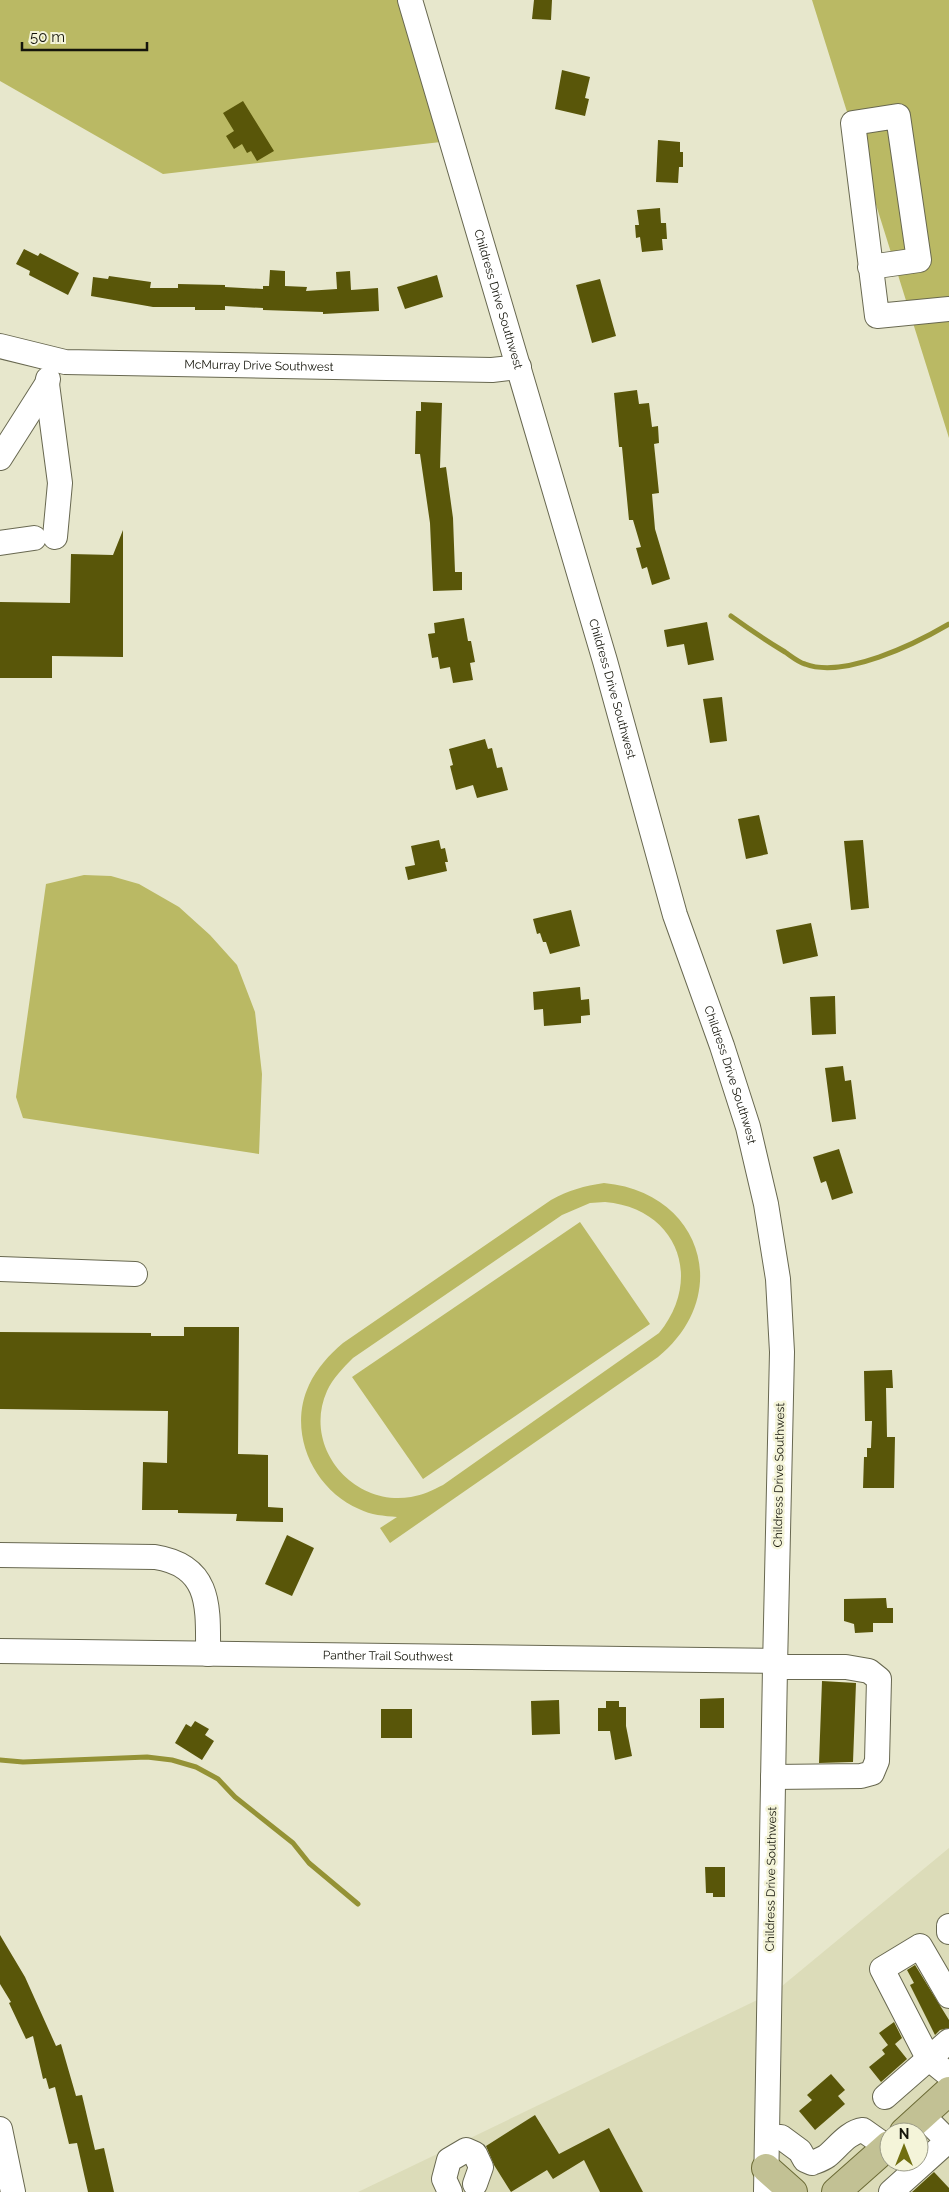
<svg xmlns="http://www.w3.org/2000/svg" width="949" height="2192" font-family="Raleway,sans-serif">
	<rect width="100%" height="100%" fill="#e7e7cc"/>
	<path fill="#dcdcb9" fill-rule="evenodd" d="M949,1848V2192H358L776,1991ZM889,2132H919V2162H889Z"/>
	<path fill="#bab964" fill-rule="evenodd" d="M0,0H413L458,140L163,174L0,81Z
		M812,0H949V438Z
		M84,875L111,876L139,884L179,907L210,935L237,965L255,1012L262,1074L259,1154L23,1118L16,1097L46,884Z
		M604,1183C702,1192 734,1295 658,1357L390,1543L380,1528L397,1517C384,1516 371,1515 359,1509C313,1489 287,1432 309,1385C317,1368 329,1355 343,1343L551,1200C569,1190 584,1186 604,1183ZM605,1202C677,1208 704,1278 659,1333L443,1485C433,1490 423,1495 411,1497C353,1507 302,1447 327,1391C333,1378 343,1368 353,1358L562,1215L590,1203Z
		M580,1222L650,1324L423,1479L352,1377Z"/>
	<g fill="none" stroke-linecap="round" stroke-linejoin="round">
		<path stroke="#949235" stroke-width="5" d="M731,616C749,629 767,641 785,652C791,656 798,662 805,664C844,679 915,644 949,624
			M0,1760L23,1762L147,1757L172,1760L196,1767L218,1779L235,1797L293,1843L309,1863L358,1904"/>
	</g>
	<path fill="#595609" d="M534,0H552L551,20L532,19Z
		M562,70L590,77L585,98L589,99L585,116L555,109Z
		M243,101L274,151L257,161L251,151L247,153L242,144L234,149L226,136L234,131L223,113Z
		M658,140L680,142V152H683V167H679L678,183L656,182Z
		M660,208L661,223H666L667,239H662L663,250L642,252L640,237L636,238L635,225H639L637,210Z
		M24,249L38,256L40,253L79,273L68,295L29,275L30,271L16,264Z
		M270,270L285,271V286L307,287L306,291L337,289L336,272L350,271L351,290L378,288L379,311L323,314V312L263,310V308L225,306V310H195V307H153L91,296L93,277L108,279L109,276L151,282L150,288H178V284L225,285V287L263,289V286H269Z
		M437,275L443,297L405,309L397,287Z
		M600,279L616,336L592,343L576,285Z
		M637,390L639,404L649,403L652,427L658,426L659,443L654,444L659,493L652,494L655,529L670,579L652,585L647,567L642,569L636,548L641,547L633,520H629L622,447H619L614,393Z
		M421,402L442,403L440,468L446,467L453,518L455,572H462V590L433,591L430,523L420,454H415L416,411H421Z
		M123,530V657L52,656V678H0V602L70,603L71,554L113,555Z
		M464,618L468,641H471L475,662L470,663L473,680L453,683L450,667L440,669L438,657L432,658L428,634L435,633L434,623Z
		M707,622L714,660L688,665L684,644L667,647L664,630Z
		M722,697L727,741L710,743L703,699Z
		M485,739L488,749L492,748L497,768L502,767L508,790L477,798L473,785L456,790L450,766L453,765L449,749Z
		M759,815L768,854L746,859L738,819Z
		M439,840L441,849L445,848L448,862H445L447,871L408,880L405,867L415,865L411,846Z
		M863,840L869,908L851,910L844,841Z
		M571,910L580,946L550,954L546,942H543L540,933L537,934L533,919Z
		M811,923L818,956L783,964L776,930Z
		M580,987L581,1000L589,999L590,1015L581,1016V1023L544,1026L543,1009L534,1010L533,992Z
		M835,996L836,1034L812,1035L810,997Z
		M843,1066L845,1081L851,1080L856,1119L832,1122L825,1068Z
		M839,1149L853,1193L832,1200L826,1181L821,1183L813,1157Z
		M184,1327H239L238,1454L268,1455V1507L283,1508V1522L236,1521L237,1514L178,1513V1510H142L143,1462L167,1463L168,1411L0,1409V1332L151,1333V1336H184Z
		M892,1370L893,1388H886L887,1437H895L894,1488H863L864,1457H867V1448H871L872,1421H865L864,1371Z
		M287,1535L314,1548L292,1596L265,1584Z
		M886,1598L887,1608H893V1623H873V1632L855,1633L854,1624L844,1621V1599Z
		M822,1681L856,1683L853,1762L819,1763Z
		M724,1698V1728H700V1699Z
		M559,1700L560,1734L532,1735L531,1701Z
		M606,1701H619V1707H626V1726L632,1756L615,1760L610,1731H598V1708H606Z
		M381,1709H412V1738H381Z
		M195,1721L209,1729L205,1735L214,1741L202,1760L175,1743L186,1724L191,1727Z
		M705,1867H725V1897H713V1893H706Z
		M0,1935L25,1977L56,2046L61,2044L76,2096L82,2095L95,2150L104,2148L114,2192H88L77,2143L69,2144L55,2087L49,2089L46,2078L43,2079L33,2036L26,2039L9,2003L11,2002L0,1984Z
		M915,1965L949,2020V2028L940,2030L935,2035L910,1985L914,1983L907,1970Z
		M894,2022L902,2038L895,2044L907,2059L881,2082L869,2067L885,2054L882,2050L888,2045L879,2033Z
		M831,2074L845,2090L838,2096L845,2104L815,2130L799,2111L812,2100L807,2095Z
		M535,2115L559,2154L609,2128L643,2192H600L584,2160L553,2179L547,2170L511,2192L494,2165L486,2146Z
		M934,2172L949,2188V2192H912Z"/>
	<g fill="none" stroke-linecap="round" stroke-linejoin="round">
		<g stroke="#686850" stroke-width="26">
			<g id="minor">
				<path id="s1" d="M410,0L605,661L675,915L722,1046L748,1127L766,1204L778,1279L782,1352L775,1667L766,2192"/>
				<path d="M870,267L919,260L898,116L853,123L877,316L949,309"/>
				<path id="s2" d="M0,346L65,362L492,370L519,367"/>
				<path d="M47,384L60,483L55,537"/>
				<path d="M0,458L47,384L48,379"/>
				<path d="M0,543L34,538"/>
				<path d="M0,1269L135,1274"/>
				<path d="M0,1555L155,1557C212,1566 208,1608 208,1654"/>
				<path id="s3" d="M0,1651L775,1661"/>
				<path d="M773,1777L861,1776L872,1773L877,1761L879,1679L869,1671L846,1667H775"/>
				<path d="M949,1926V1932"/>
				<path d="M949,1996L920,1946L882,1969L928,2058L949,2075"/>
				<path d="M885,2097L949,2041"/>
				<path d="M922,2115L948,2141"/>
				<path d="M0,2129L13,2192"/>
				<path d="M767,2138L781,2137L800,2151L805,2160L812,2163C817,2161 823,2159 827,2156C838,2147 848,2132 863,2130L887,2147"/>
				<path d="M450,2192L444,2179L449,2160L466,2150L475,2154L481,2167L475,2184"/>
				<path d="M891,2192L949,2140"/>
			</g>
		</g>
		<g stroke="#6b6a35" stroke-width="30">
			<path id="major" d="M904,2132L949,2091
				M766,2168L793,2192
				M836,2192L889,2145"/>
		</g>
		<use href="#minor" stroke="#fff" stroke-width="24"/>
		<use href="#major" stroke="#c2c194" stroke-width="28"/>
	</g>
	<g text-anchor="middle" stroke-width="5" stroke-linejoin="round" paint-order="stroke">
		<g font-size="12" fill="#15150b" stroke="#f4f4d9">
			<text dy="4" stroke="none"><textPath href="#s1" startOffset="312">Childress Drive Southwest</textPath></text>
			<text dy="4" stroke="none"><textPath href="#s2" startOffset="261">McMurray Drive Southwest</textPath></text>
			<text dy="4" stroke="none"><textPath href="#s1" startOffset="718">Childress Drive Southwest</textPath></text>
			<text dy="4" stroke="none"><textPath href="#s1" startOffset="1122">Childress Drive Southwest</textPath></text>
			<text transform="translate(779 1475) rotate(-89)" y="4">Childress Drive Southwest</text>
			<text dy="4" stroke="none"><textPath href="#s3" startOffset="388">Panther Trail Southwest</textPath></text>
			<text transform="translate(771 1879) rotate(-89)" y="4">Childress Drive Southwest</text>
		</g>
	</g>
	<g transform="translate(904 2147)"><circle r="24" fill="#f4f4d9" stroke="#9b9b87"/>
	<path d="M0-4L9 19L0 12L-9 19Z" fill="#716f10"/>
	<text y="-8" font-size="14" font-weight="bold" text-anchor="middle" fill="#15150b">N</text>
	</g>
	<path d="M22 42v8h125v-8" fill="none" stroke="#15150b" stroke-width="2.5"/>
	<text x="30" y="42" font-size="15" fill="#15150b" stroke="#f4f4d9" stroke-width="4" paint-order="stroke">50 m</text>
</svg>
